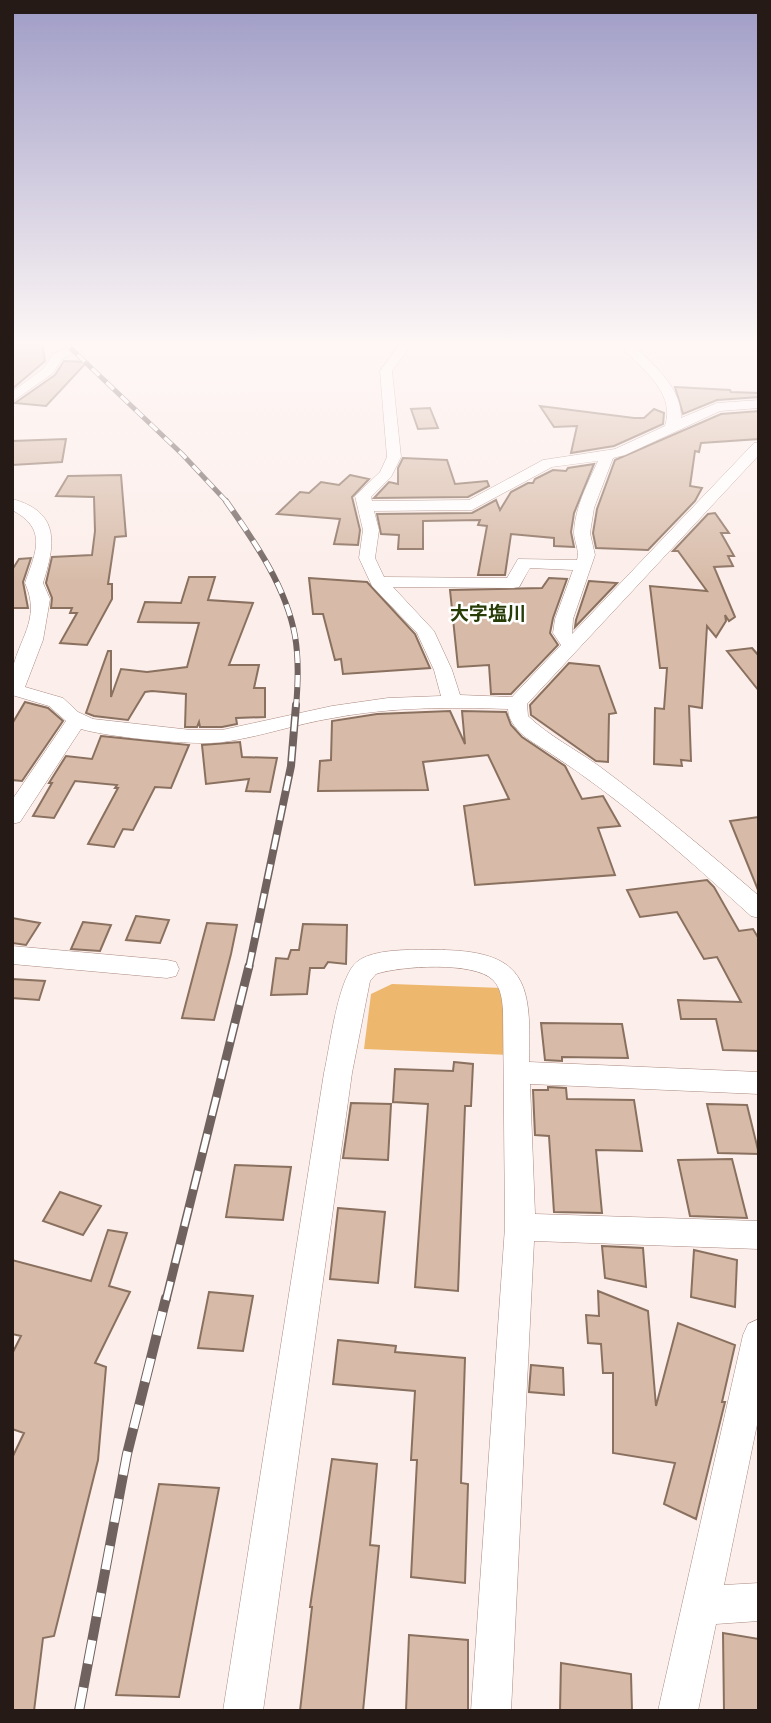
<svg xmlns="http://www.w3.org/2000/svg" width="771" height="1723" font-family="'Work Sans','Noto Sans JP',sans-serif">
	<rect width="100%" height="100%" fill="#fceeea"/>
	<path fill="#edb76d" d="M392,984L502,988L510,1055L364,1049L371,994Z"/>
	<path fill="#d7bba8" stroke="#8a705f" stroke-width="2" d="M12,341H42L45,361L12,389Z
		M64,361L87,362L46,406L15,403L55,375Z
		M675,387L730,390L731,392L759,393V397L717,400L683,414Z
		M540,406L634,418H644L654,409L664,413L663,424L614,446L571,453L577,426L554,427Z
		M430,408L438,428L418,429L411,409Z
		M759,411V439L701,443L699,452L695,451L690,486L702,488L695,501L648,550L596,548L593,533L597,509L615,460L721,414Z
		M66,439L62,462L12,465V441Z
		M403,458L447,460L455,484L487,481L489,486L468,497L374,498L389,482L398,484V468Z
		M594,464L574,513L571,532L574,547L554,546V538L511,534L505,575H478L487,526L478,525L480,520L423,521V549H398L399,535L381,534L377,514L472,513L496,500L500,510L511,492L528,483H533L535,479L553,470L566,471L568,468Z
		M121,475L126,536L115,537L108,584H112V599L87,645L60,643L77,613H70L72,608H51L52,598L46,583L52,557L92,555L95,531L94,497L56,496L68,476Z
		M350,475L369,479L352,497L360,530L358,545L334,544L340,519L277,514L300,492L309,493L321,482L339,485Z
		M715,513L729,533H721L734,556H728L733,566L714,567L735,617L729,621L725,615L726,621L716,637L707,626L702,708L689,706L691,761L681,760L682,766L654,764L655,708L664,709L667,668H660L650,586L707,591L678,551H673L708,514Z
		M31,558L23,582L28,608H12V570L19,559Z
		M189,577H215L208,600L253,603L229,665H259L254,688H265V717L236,718L237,724L222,727H200L199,722L197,727H185L186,694L152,691L145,692L128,720L94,716L86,713L108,651H111V697L121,669L147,672L187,667L199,623L138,622L145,602L181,603Z
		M309,578L367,582L415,634L430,668L343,674L341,659L335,660L323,614H313Z
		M549,578L567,579L553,618L550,633L558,645L511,694H491L489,665L458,667L450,590L542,588Z
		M589,581L617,583L575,627L576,620Z
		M752,648L759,656V691L727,651Z
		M569,663L599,666L616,713L609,714L608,762L596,761L531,715L530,705Z
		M25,702L48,708L63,721L22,781L12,780V724Z
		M450,711L465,744L462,711L506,712L511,725L522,737L565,766L582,799L603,796L620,826L598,828L615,875L475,885L464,806L509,799L488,755L423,762L428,790L318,791L320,761L331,760L332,721L377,714Z
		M101,736L189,745L171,788L155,787L133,830L123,829L114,847L88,844L118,788H115L117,785L75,781L54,818L33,816L52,783H49L66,756L92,759Z
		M240,742L242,757L277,758L270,792L246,791L249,779L206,784L202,745Z
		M759,817V889L758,890L730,821Z
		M707,880L714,887L739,931L753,929L759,939V1051L723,1050L716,1019H681L678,1000L741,1002L717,957L704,959L677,912L640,917L627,890Z
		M136,916L169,920L160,943L126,940Z
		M12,918L40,923L26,945L12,943Z
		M83,922L111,925L100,951L71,949Z
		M207,923L237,925L231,954L214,1020L182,1018Z
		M303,924L347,925L346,964L328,962L324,968H310L307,994L271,995L276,958L288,959L291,950H299Z
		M12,979L45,981L39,1000L12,998Z
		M541,1023L622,1024L628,1058L562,1057V1061L545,1060Z
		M454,1062L473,1064L471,1106H465L458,1291L415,1287L428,1104L393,1102L395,1069L453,1071Z
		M548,1087L566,1088L567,1099L634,1100L642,1151L596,1150L602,1213L554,1212L549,1136L535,1135L533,1090H548Z
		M351,1103L391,1104L388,1160L343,1158Z
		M707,1104L747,1105L759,1154L718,1153Z
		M732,1159L747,1218L690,1216L678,1160Z
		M235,1165L291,1167L283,1220L226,1217Z
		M60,1192L101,1206L83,1235L43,1221Z
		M338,1208L385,1212L378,1283L330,1279Z
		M108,1230L127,1233L109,1286L130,1292L95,1363L106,1367L98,1460L54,1636L43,1638L34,1711H12V1458L24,1433L12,1429V1354L21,1336L12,1334V1260L91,1281Z
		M602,1246L643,1248L646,1287L605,1278Z
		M694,1250L737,1260L735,1307L691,1297Z
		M598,1291L648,1311L656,1406L678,1323L735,1345L722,1402H725L696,1519L664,1504L675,1463L613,1453V1373H603L601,1344L588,1343L586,1315L599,1316Z
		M209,1292L253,1296L243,1351L198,1348Z
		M338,1340L396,1346L395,1352L465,1358L461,1483L468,1484L465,1583L411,1577L417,1460H411L415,1391L333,1384Z
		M531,1365L563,1368L564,1395L529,1392Z
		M332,1459L377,1464L370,1545L379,1546L363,1711H300L312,1607H310Z
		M159,1484L219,1488L179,1697L116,1695Z
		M723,1633L759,1639V1711H724Z
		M409,1635L468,1640V1711H406Z
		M561,1663L631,1674L632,1711H560Z"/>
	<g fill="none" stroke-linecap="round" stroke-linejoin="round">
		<g stroke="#aa8a81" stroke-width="1">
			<path id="minor" d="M83,341H99L62,359L53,373L12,402V392L44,368L53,354Z
				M402,341H414L392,371L401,457L391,477L371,497L372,501L469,500L543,460L615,449L665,426C677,390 636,365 616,341H629C650,362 682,386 681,418L717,403L759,400V408L720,411L625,455L613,458L594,508L590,533L595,555L573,619L572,634L754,443L759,442V455L527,704L528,716C549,736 575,749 599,766C654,807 707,851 759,896V918L751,916C687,858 622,800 550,753C534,743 509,730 508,709C449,707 391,707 333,718C296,724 260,737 223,742C196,746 107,737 81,729L20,822L12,824V800L66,721L49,706L12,695C12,688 11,680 12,673C17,640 42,620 25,583C36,551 48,529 12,510V499C61,512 55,545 43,583L50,599L43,640L25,687L63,698L78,712L93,719L191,730H222L332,706L388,698L441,696L434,670L417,633L372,586L359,558L363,530L355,496L380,472L387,457L380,371ZM598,461C588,483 575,507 574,532C574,542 580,550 577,560L518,559L507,578L384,577L375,558L379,530L374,511L472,510L552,467ZM530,568L573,570L555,619L553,633L561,645L512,697L460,695L452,670L434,631L393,587L513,588L519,587Z
				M12,946L167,960L176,962L179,969L176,976L167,978L12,964Z
				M444,950C529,952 531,987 529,1062L759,1072V1094L530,1084L535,1214L759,1221V1249L534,1241L511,1711H471L505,1227L503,1010C502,999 501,988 493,980C474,961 400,966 376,974L370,981L352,1073L263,1711H223L324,1073C330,1047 338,975 358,961C377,947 422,950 444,950Z
				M759,1319V1415L724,1585L759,1583V1621L716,1624L698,1711H658L743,1335L748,1324Z"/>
		</g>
		<use href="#minor" fill="#fff" fill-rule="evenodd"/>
		<g stroke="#70635f" stroke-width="5">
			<path id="rail-far4" d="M63,341L182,454L227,502"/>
		</g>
		<g stroke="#70635f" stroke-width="6">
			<path id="rail-far3" d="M226,501C254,541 286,586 295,636C299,659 298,684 296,707"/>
		</g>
		<g stroke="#70635f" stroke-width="8">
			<path id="rail-far2" d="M249,967L291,766L296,705"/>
		</g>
		<g stroke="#70635f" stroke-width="9">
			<path id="rail-far1" d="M166,1300L249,966"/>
		</g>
		<g stroke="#70635f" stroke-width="10">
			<path id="rail" d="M79,1711L127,1454L166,1298"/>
		</g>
		<use href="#rail-far4" stroke="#fff" stroke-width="3.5" stroke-dasharray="10" stroke-linecap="butt"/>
		<use href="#rail-far3" stroke="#fff" stroke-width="4.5" stroke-dasharray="12" stroke-linecap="butt"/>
		<use href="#rail-far2" stroke="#fff" stroke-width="5" stroke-dasharray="15" stroke-linecap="butt"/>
		<use href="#rail-far1" stroke="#fff" stroke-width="6" stroke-dasharray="19" stroke-linecap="butt"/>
		<use href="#rail" stroke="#fff" stroke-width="8" stroke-dasharray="24" stroke-linecap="butt"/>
	</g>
	<linearGradient id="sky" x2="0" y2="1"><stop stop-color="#9f9cc6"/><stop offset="0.59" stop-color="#fef7f6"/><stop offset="1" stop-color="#fef7f6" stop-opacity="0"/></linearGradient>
	<rect width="771" height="582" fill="url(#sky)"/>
	<g text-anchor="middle" stroke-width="5" stroke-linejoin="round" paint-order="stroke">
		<g font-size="19" font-weight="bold" fill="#273c07" stroke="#fff">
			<text x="488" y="620">大字塩川</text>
		</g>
	</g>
	<rect width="771" height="1723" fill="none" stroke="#261a16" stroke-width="28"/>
</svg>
